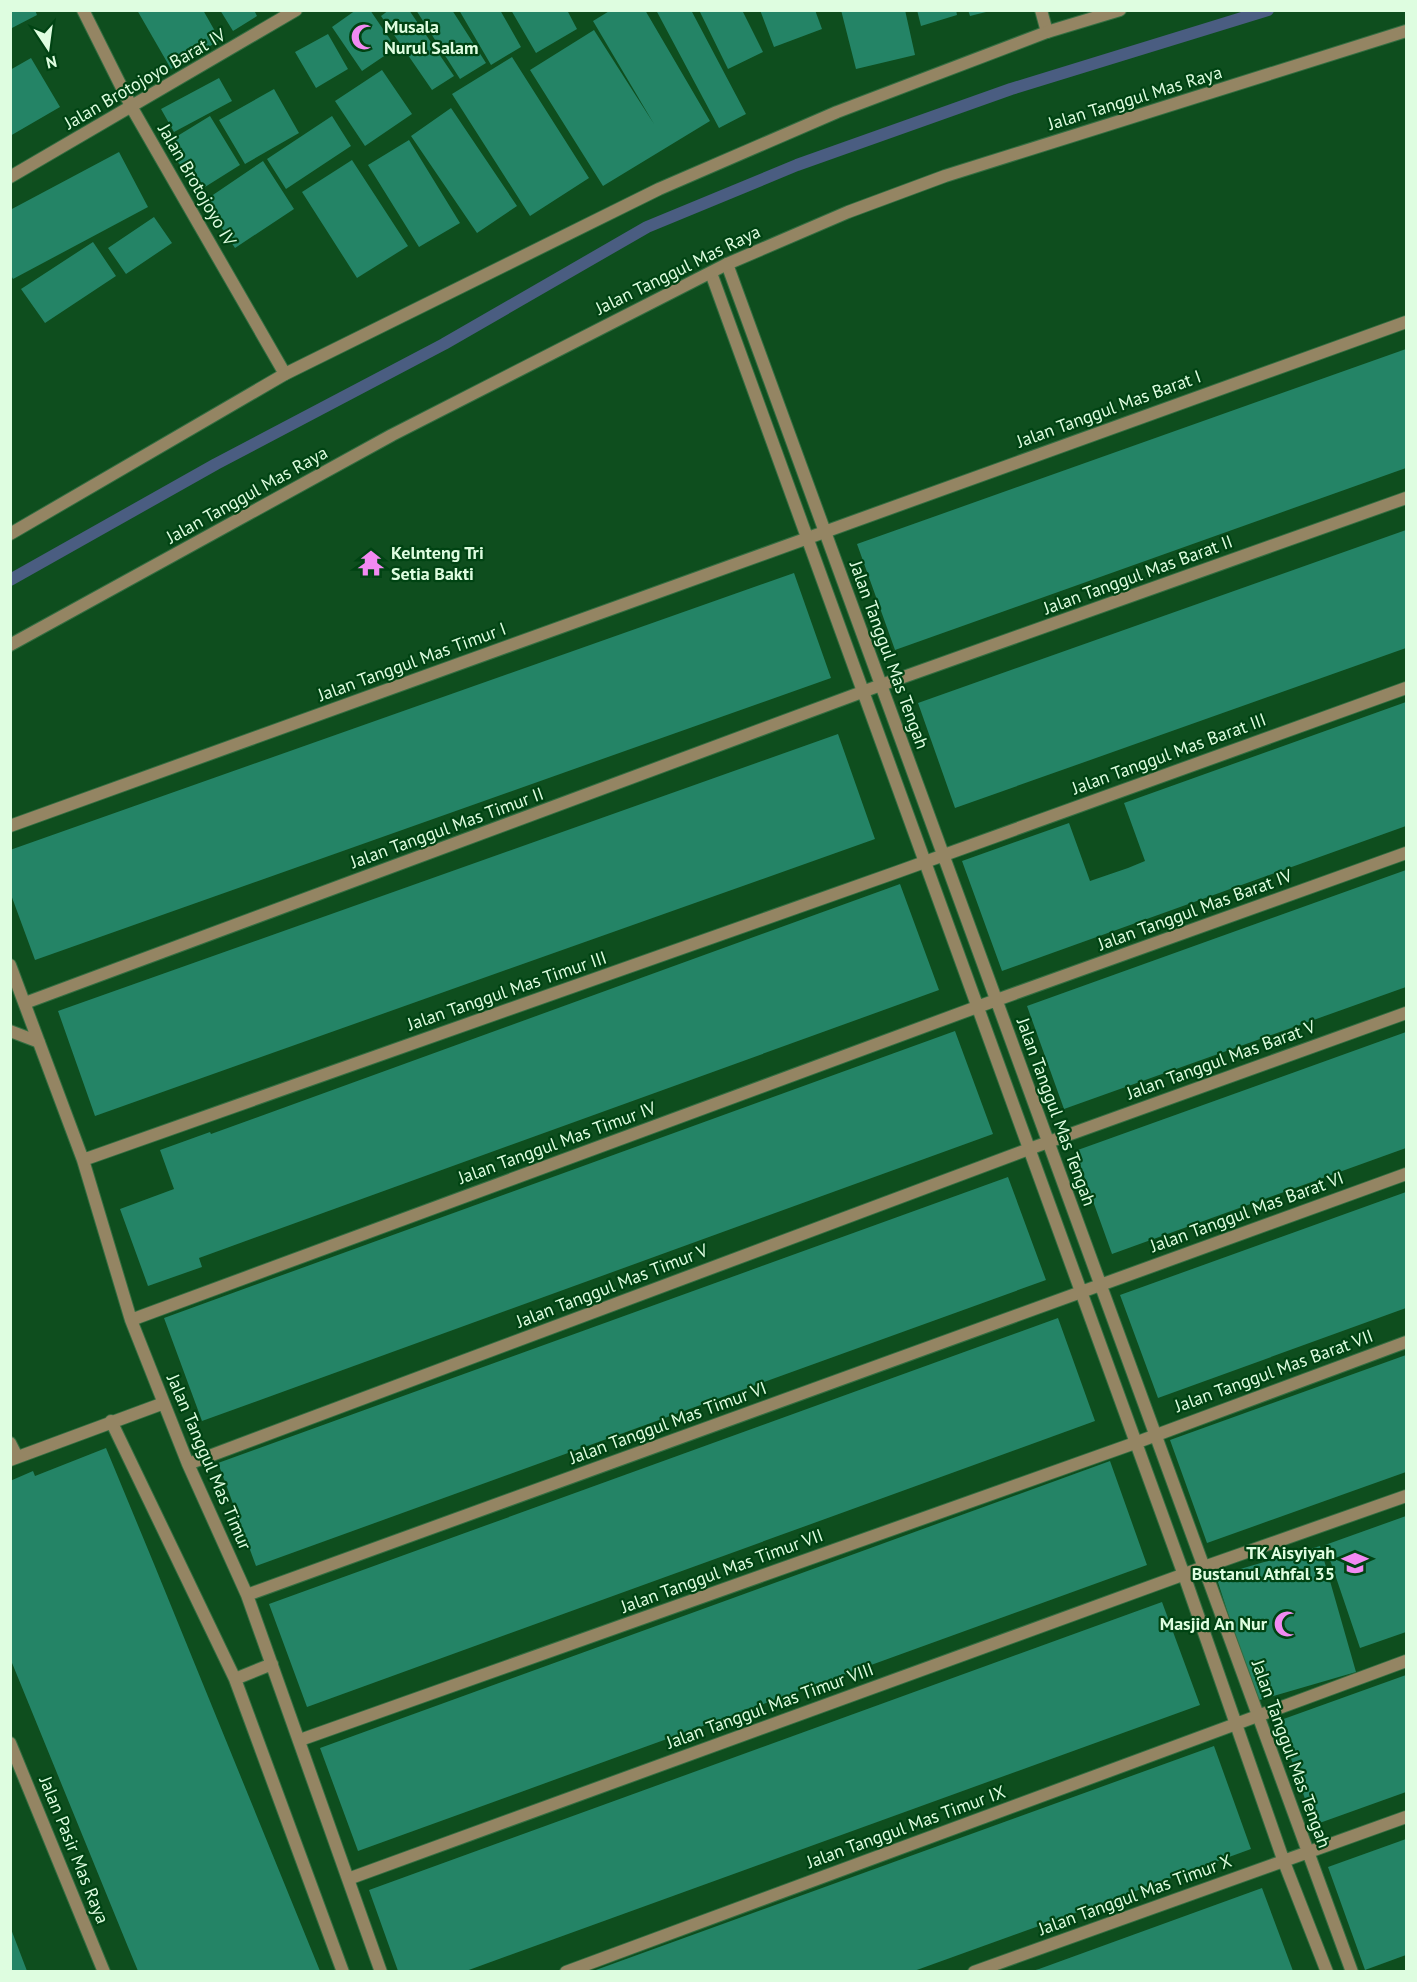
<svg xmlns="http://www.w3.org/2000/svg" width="1417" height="1982" font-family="'PT Sans',sans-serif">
	<rect width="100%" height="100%" fill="#0e4e1e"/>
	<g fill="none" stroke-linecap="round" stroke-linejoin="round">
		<path stroke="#4a5d81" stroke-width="12" d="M10,580L216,464L444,344L647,227L797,165L1011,89L1268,10"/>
	</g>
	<path fill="#248466" d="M10,10H35L37,15L10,29Z
		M137,10H203L220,40L171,69Z
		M220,10H254L257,16L233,31Z
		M356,10H370L396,48L362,71L332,27Z
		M389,10H409L454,76L432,90L381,16Z
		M416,10H452L486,63L460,79Z
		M459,10H500L521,47L491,65Z
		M511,10H567L577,29L536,53Z
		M611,10H645L710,121L603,186L530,70L594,30L654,124L593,21Z
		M656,10H691L746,114L719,128Z
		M699,10H742L763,52L728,69Z
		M760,10H815L822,29L774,47Z
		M841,10H905L915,55L856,69Z
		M917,10H956L957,15L921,26Z
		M968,10H990V11L970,16Z
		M328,34L348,69L316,88L295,52Z
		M512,57L589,178L530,216L452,94Z
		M31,58L60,107L10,136V70Z
		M382,70L412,114L365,146L335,101Z
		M219,78L232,101L174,132L161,109Z
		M274,89L299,133L245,164L219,120Z
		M451,108L517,206L477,233L411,136Z
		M210,116L240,165L197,192L166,143Z
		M332,116L351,146L286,189L267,159Z
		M409,140L460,223L419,247L368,165Z
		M119,152L148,207L13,279L10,273V210Z
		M352,160L408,246L357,278L302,192Z
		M263,161L294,209L235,248L204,201Z
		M154,217L172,243L126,274L108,248Z
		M93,242L116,276L45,323L21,289Z
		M1406,349V468L895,650L857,544Z
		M1406,530V648L955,808L918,703Z
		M794,573L831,678L35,960L10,892V850Z
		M1406,702V826L1002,971L962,861L1069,823L1090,881L1128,868L1145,861L1124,803Z
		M838,734L875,839L95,1116L58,1011Z
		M1406,870V987L1064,1109L1027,1006Z
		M900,884L939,990L199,1258L202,1267L148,1286L120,1209L174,1189L160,1150L210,1132L211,1134Z
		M955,1031L993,1134L202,1421L164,1318Z
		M1406,1032V1148L1112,1254L1075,1151Z
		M1008,1177L1046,1280L256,1566L218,1463Z
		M1406,1192V1308L1158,1398L1120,1295Z
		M1058,1318L1095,1421L307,1707L269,1604Z
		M1406,1355V1472L1207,1543L1170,1440Z
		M106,1448L154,1564L320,1971H138L128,1947L10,1658V1481L33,1471L35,1476Z
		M1110,1461L1147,1565L358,1851L320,1748Z
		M1406,1516V1632L1360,1648L1325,1545Z
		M1320,1546L1356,1672L1256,1701L1216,1576Z
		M1162,1602L1200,1705L466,1971H398L369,1890Z
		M1406,1675V1792L1314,1825L1278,1721Z
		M1214,1746L1251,1849L1111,1900L914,1971H593Z
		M1406,1839V1955L1365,1970L1328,1867Z
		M1262,1888L1293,1971H1032L1039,1969Z
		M10,1929H11L27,1971H10Z"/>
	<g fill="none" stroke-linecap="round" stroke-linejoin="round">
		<g stroke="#336e41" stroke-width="14">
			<path id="minor" d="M83,10L132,108L285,374
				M1041,10L1047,32
				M10,177L296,10
				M727,264L1352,1972
				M711,273L1184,1575L1284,1862L1327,1972
				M10,826L1406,322
				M10,965L83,1160L131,1320L188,1464L247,1595L381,1972
				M25,1003L881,685L1406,498
				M10,1031L39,1042
				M83,1160L897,872L1406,688
				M131,1320L977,1007L1406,853
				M111,1421L235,1679L343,1972
				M10,1443L17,1457
				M10,1460L164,1403
				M188,1464L1029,1149L1406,1013
				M247,1595L1406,1174
				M235,1679L272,1664
				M300,1740L1135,1443L1406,1342
				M348,1879L1204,1567L1406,1496
				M566,1972L1406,1661
				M974,1972L1406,1817"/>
		</g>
		<g stroke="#336e41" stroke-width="14">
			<path id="tertiary" d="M10,534L285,374L659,189L837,112L1047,32L1120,10
				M10,645L392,435L727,264L848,212L945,176L1406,31
				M10,1743L104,1972"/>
		</g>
		<use href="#minor" stroke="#948563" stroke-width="12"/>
		<use href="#tertiary" stroke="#948563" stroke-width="12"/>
	</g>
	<defs>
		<g id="mosque-bare" transform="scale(2.07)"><path d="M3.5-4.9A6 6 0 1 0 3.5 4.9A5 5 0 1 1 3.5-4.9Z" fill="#f28af2" stroke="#004313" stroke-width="2.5" paint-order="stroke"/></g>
		<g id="temple-bare" transform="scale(2.07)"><path d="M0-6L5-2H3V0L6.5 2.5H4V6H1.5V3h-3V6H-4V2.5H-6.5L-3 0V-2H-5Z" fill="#f28af2" stroke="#004313" stroke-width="2.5" paint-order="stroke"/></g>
		<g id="school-bare" transform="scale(2.07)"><path d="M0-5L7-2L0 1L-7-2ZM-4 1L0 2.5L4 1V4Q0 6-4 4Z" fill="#f28af2" stroke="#004313" stroke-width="2.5" paint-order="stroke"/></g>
	</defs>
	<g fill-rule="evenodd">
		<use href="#mosque-bare" x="364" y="37"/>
		<use href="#temple-bare" x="371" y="563"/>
		<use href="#school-bare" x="1355" y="1563"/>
		<use href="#mosque-bare" x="1287" y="1624"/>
	</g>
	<g text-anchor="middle" stroke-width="4.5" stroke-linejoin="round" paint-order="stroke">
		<g font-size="18" font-weight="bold" fill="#defde0" stroke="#004313" text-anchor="start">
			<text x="384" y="33">Musala<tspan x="384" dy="21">Nurul Salam</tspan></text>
			<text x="391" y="559">Kelnteng Tri<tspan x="391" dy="21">Setia Bakti</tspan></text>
			<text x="1335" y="1559" text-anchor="end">TK Aisyiyah<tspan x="1335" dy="21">Bustanul Athfal 35</tspan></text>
			<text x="1267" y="1630" text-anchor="end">Masjid An Nur</text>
		</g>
		<g font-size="18" fill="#defde0" stroke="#004313">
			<text transform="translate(145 79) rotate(-30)" y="6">Jalan Brotojoyo Barat IV</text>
			<text transform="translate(1135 98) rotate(-17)" y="6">Jalan Tanggul Mas Raya</text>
			<text transform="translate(197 185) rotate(60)" y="6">Jalan Brotojoyo IV</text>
			<text transform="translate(678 270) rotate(-26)" y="6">Jalan Tanggul Mas Raya</text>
			<text transform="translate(1109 409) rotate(-20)" y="6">Jalan Tanggul Mas Barat I</text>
			<text transform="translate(247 495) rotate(-29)" y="6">Jalan Tanggul Mas Raya</text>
			<text transform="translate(1138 575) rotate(-20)" y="6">Jalan Tanggul Mas Barat II</text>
			<text transform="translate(889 655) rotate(70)" y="6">Jalan Tanggul Mas Tengah</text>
			<text transform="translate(412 662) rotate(-20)" y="6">Jalan Tanggul Mas Timur I</text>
			<text transform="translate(1169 754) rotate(-20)" y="6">Jalan Tanggul Mas Barat III</text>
			<text transform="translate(447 828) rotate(-20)" y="6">Jalan Tanggul Mas Timur II</text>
			<text transform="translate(1195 910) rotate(-20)" y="6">Jalan Tanggul Mas Barat IV</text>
			<text transform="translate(507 991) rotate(-19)" y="6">Jalan Tanggul Mas Timur III</text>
			<text transform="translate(1221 1060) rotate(-20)" y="6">Jalan Tanggul Mas Barat V</text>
			<text transform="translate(1056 1112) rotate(70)" y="6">Jalan Tanggul Mas Tengah</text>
			<text transform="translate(557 1143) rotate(-20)" y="6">Jalan Tanggul Mas Timur IV</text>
			<text transform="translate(1247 1212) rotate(-20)" y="6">Jalan Tanggul Mas Barat VI</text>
			<text transform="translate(612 1286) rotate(-21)" y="6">Jalan Tanggul Mas Timur V</text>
			<text transform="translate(1274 1371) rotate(-20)" y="6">Jalan Tanggul Mas Barat VII</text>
			<text transform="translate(668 1423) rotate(-20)" y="6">Jalan Tanggul Mas Timur VI</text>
			<text transform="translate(209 1462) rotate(67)" y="6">Jalan Tanggul Mas Timur</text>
			<text transform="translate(722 1571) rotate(-20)" y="6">Jalan Tanggul Mas Timur VII</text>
			<text transform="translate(770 1706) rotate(-20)" y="6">Jalan Tanggul Mas Timur VIII</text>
			<text transform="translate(1291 1754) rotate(70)" y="6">Jalan Tanggul Mas Tengah</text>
			<text transform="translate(906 1827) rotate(-20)" y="6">Jalan Tanggul Mas Timur IX</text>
			<text transform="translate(74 1850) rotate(68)" y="6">Jalan Pasir Mas Raya</text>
			<text transform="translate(1135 1895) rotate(-20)" y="6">Jalan Tanggul Mas Timur X</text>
		</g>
	</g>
	<rect width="1417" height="1982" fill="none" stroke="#defde0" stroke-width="24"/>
	<g transform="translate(48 48) rotate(167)" stroke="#004313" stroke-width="4.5" paint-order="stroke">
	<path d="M0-4.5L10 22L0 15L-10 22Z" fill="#defde0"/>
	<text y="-9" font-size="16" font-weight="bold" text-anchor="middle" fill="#defde0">N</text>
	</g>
</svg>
